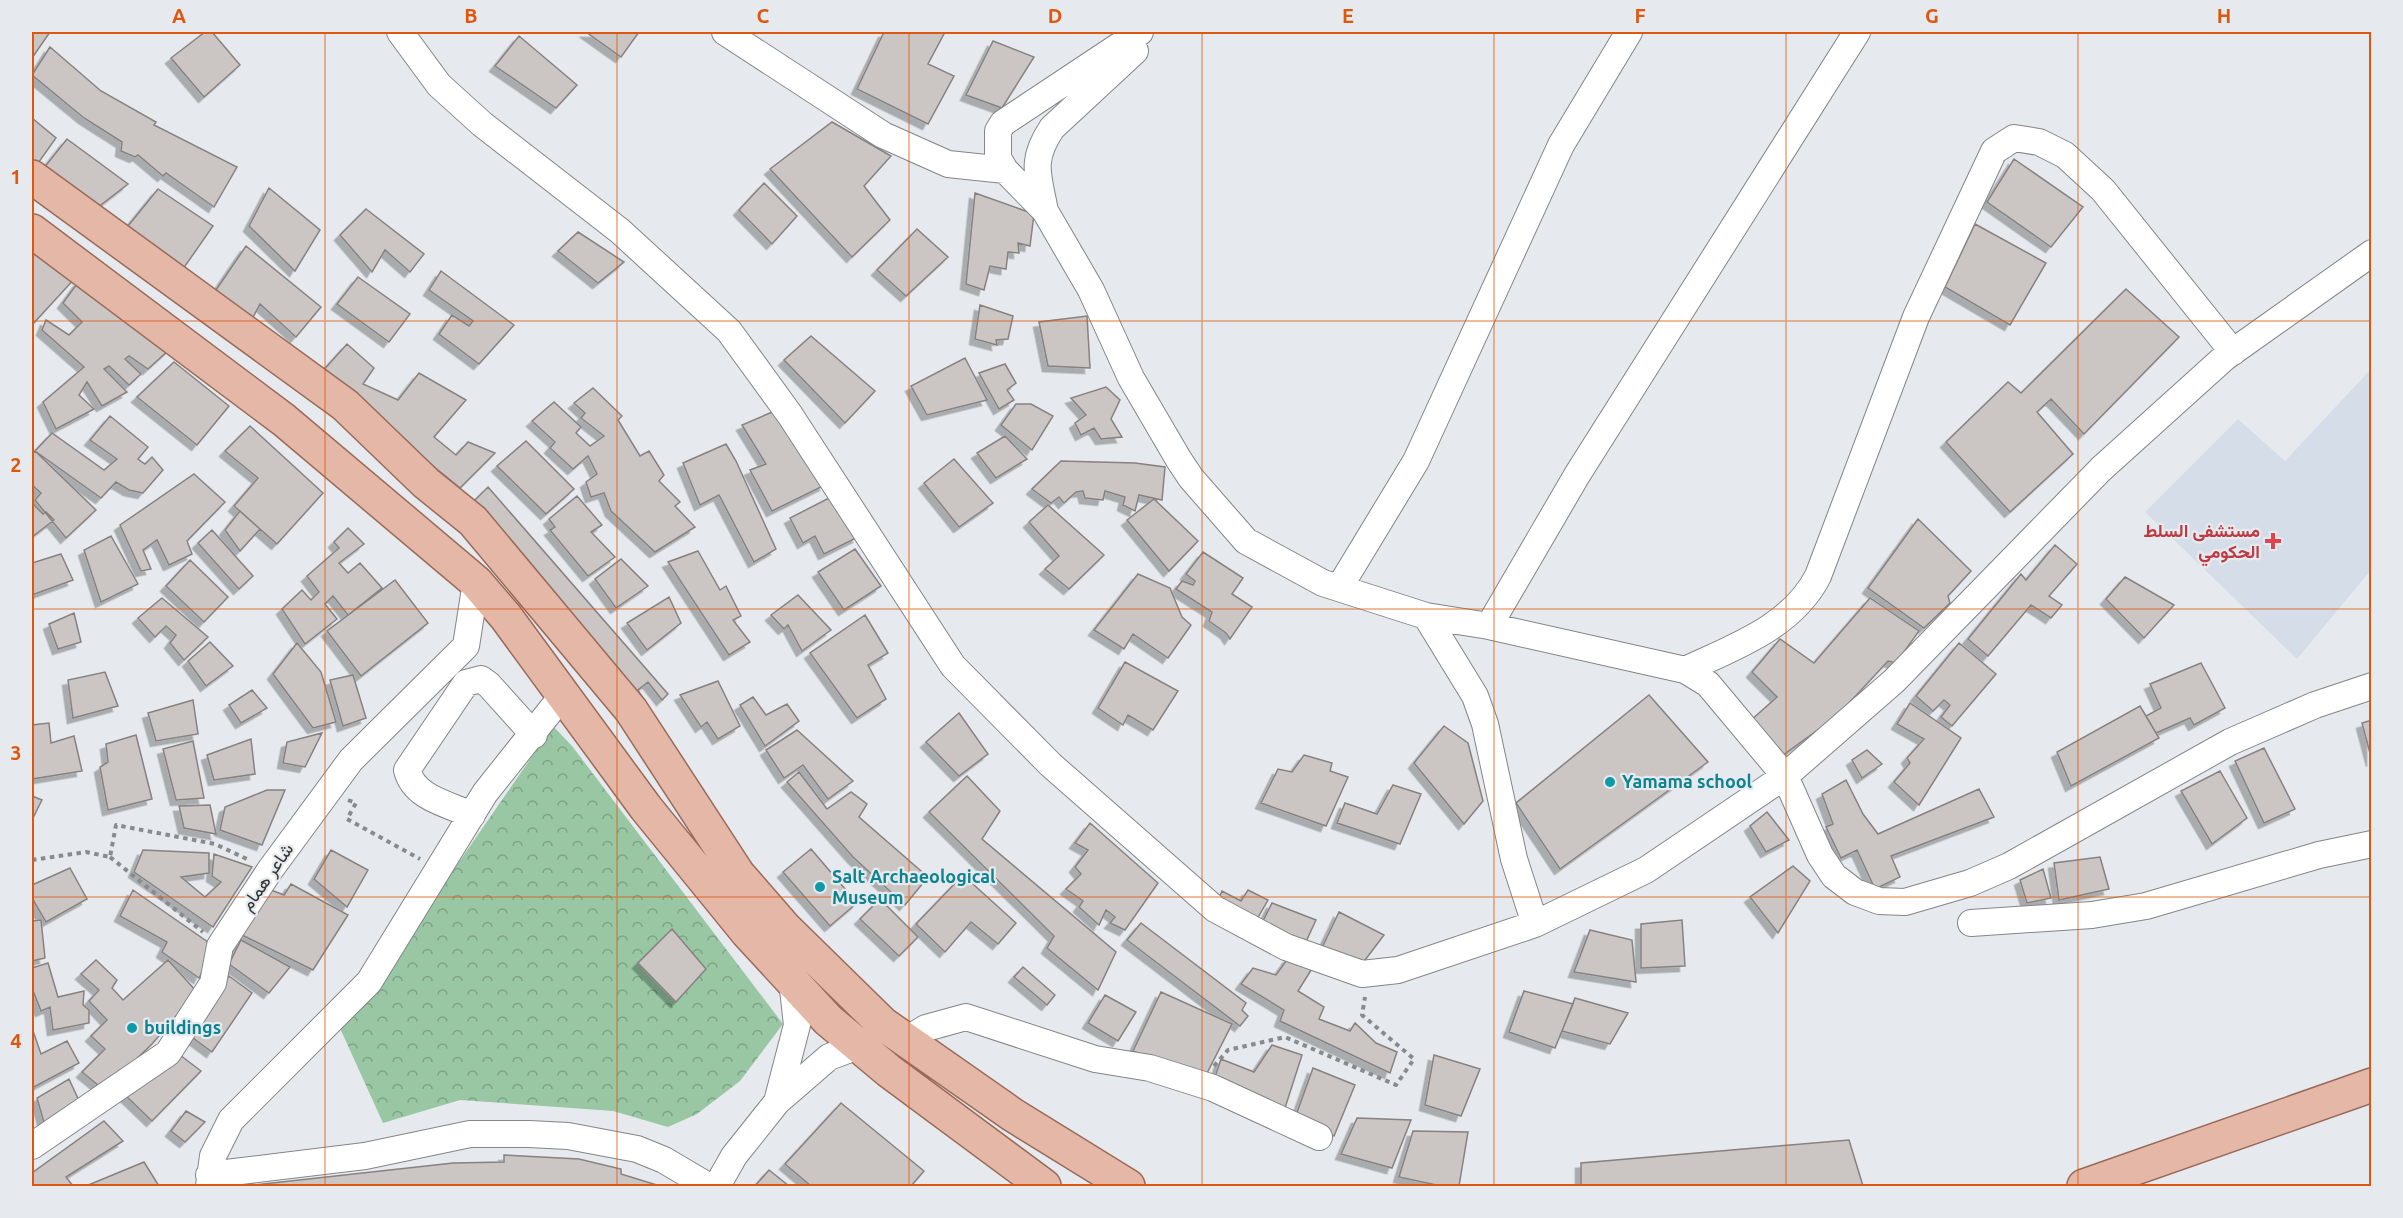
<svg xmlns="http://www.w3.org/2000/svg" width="2403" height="1218" font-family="Ubuntu,Vazirmatn,sans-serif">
	<defs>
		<pattern id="park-crowns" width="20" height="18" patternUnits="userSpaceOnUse" patternTransform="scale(1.5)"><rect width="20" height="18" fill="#99c7a3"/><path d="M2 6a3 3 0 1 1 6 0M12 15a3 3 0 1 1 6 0" fill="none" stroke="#7da286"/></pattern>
		<filter id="shadow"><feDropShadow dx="-5.5" dy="5.5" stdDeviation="0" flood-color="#0004"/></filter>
	</defs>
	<rect width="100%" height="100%" fill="#e6eaee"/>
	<path fill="#d5dee8" d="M2371,369V570L2297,659L2145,512L2238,419L2285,461Z"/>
	<path fill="url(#park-crowns)" d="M553,726L572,746L783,1024L740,1081L697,1114L668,1127L613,1111L460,1100L383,1123L339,1026L448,878Z"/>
	<path fill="#cbc6c4" stroke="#878280" stroke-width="1.5" filter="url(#shadow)" d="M32,32H50L32,58Z
		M205,32H212L240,65L204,97L171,58Z
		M586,32H639L621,57Z
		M884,32H945L928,64L954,76L928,124L857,89Z
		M519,36L577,85L556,108L495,66Z
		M993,41L1034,57L1002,108L966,95Z
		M50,47L101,91L156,122L154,125L237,167L214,207L166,173L163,176L138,155L135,157L121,151L122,142L84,118L32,75Z
		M32,118L56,138L36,166L32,163Z
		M832,122L891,156L864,186L890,220L852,257L770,169Z
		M67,139L128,184L93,211L39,174Z
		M2014,159L2083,207L2051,247L1987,202Z
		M764,183L797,216L772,244L739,210Z
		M269,188L320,230L295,271L249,226Z
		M158,189L213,226L183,269L128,226Z
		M975,193L1034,214L1030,246L1018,243L1019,253L1008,252L1006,269L990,266L984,290L966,284Z
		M366,209L424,254L410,272L385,250L372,272L340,235Z
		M1975,224L2046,263L2010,325L1945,287Z
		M917,229L948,257L906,296L877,270Z
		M578,232L624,262L598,283L558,251Z
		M32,246L77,276L32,325Z
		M246,246L321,307L296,337L260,304L251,321L216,290Z
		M441,271L514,325L479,364L439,334L452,315L469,326L473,321L429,290Z
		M358,277L410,314L389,342L337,304Z
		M79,281L170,349L148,369L129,356L125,359L141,374L129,385L109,366L104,369L127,392L102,406L87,382L79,395L94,409L56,429L43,402L84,367L42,330L46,320L69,335L82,322L63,303Z
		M2126,289L2179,337L2084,434L2051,399L2037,412L2073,454L2010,512L1946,442L2008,382L2021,393Z
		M980,305L1013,316L1008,339L996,340L997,345L975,339Z
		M1087,316L1090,368L1048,366L1039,322Z
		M811,336L875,391L845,423L784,360Z
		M347,344L374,368L363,384L398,400L419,373L466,400L434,437L456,455L468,442L495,453L460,488L320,374Z
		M965,358L987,400L927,415L911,386Z
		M174,362L229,406L197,445L137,397Z
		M1005,364L1016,383L1007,390L1014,400L999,409L979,373Z
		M1106,387L1120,400L1111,419L1122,437L1101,439L1094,428L1081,435L1075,423L1086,415L1071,398Z
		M593,388L622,416L618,420L640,456L649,451L664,475L659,481L680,502L675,506L695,527L655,552L611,511L604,493L591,497L586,482L597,474L588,456L573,469L550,448L555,442L532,421L554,402L581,427L576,433L590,446L604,436L581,418L585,413L574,403Z
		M1016,404H1031L1053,416L1032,450L1001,425Z
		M777,410L825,485L772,511L750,470L766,464L742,425Z
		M110,416L148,447L138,459L145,464L152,457L163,470L143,493L129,490L116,482L101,498L35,451L52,433L104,470L117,459L90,440Z
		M250,426L323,493L277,544L234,506L258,478L225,451Z
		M1005,436L1027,459L996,478L977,453Z
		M526,441L574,489L546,514L497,466Z
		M726,444L736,461L776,549L754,562L719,495L700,505L683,463Z
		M35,451L96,510L66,538L35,500L41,493L32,485V454Z
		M954,459L993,503L959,527L924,483Z
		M1061,461L1135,463L1165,467L1162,500L1139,495L1135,511L1123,505L1125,497L1105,491L1103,500L1085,498L1083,491L1076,492L1064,503L1059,497L1051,503L1032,489Z
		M194,474L225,502L187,541L192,554L169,565L157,540L143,550L151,569L141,571L120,525Z
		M488,487L668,694L662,700L648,682L638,690L650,711L472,503Z
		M577,496L602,525L591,532L615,557L588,576L550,530L555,527L549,519Z
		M833,496L858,537L824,554L815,536L803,543L790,518Z
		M1154,499L1198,541L1169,571L1127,520Z
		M32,503L43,514L46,512L54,520L32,537Z
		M1048,505L1104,555L1069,589L1045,569L1059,556L1029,522Z
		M240,511L260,529L240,551L225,530Z
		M1918,519L1971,571L1948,596L1950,603L1924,628L1868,588Z
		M348,528L364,544L339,563L348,573L360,563L382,588L348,615L333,596L325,604L337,619L305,644L282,609L302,590L311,600L319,592L307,576L339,548L334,542Z
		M212,530L253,576L239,589L198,543Z
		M111,536L138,584L101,602L84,550Z
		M2055,545L2077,564L2049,596L2062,605L2051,618L2031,605L1988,656L1968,639L2021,574L2026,580Z
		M855,549L881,586L844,610L818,572Z
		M698,551L720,590L726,586L741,616L733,620L750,642L729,655L668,562Z
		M1203,552L1243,578L1232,594L1252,607L1230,639L1226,633L1209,621L1212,612L1176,589L1182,581L1193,585L1195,581L1186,574Z
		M61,554L73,580L32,595V563Z
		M621,559L648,586L616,608L595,579Z
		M190,560L228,597L204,622L166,586Z
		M1138,574L1170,588L1182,617L1191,625L1168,658L1133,634L1124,649L1094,630Z
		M2125,577L2174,605L2144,638L2106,599Z
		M395,580L428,623L361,676L327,631Z
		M798,595L831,630L802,651L788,625L784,629L771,615Z
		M669,597L681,623L647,650L627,623Z
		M162,598L208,637L184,660L170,643L176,635L166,626L155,637L138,618Z
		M1870,598L1919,631L1896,663L1888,661L1837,716L1783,755L1749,722L1777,697L1752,672L1780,639L1814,663Z
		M74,613L81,642L58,649L49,624Z
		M865,615L888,653L868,665L886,699L857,718L810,653Z
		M210,642L233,666L206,686L188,661Z
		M297,643L321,672L336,722L313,728L273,674Z
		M1959,643L1996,674L1952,726L1941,717L1950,705L1944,700L1933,711L1916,696Z
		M1125,662L1178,691L1153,730L1128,715L1123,725L1098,708Z
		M2201,663L2225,708L2194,725L2190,718L2156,733L2146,716L2161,708L2150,684Z
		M105,672L118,706L73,718L68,680Z
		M353,675L366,718L343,726L330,680Z
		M718,681L740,726L718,739L707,722L701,727L680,695Z
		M252,690L267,708L241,723L229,705Z
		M1649,695L1708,762L1560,869L1516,803Z
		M753,697L766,715L787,704L799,721L765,746L740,705Z
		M193,700L198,734L156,741L148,713Z
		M1910,703L1961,738L1919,805L1894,782L1910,763L1907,758L1924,739L1897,724Z
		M2140,706L2159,738L2071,786L2057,752Z
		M959,713L988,754L959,776L926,742Z
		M2372,720V761L2362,723Z
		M49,723L51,743L74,736L82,771L32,779V725Z
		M1444,726L1468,743L1483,801L1464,824L1414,763Z
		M797,730L853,781L828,799L803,765L784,778L766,750Z
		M322,733L305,767L283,763L287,742Z
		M136,735L152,799L108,810L100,767L108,762L106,744Z
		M251,739L255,774L214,780L207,755Z
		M193,741L204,798L176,800L163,749Z
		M2264,748L2295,809L2264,823L2235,761Z
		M1867,750L1882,764L1862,778L1852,760Z
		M1304,755L1332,763L1330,771L1348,777L1326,826L1261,803L1278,769L1292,772Z
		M2220,771L2247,818L2212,844L2181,791Z
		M799,772L827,809L851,792L867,804L859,817L928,877L905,905L853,857L787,782Z
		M967,776L1000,811L982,839L1116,952L1098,990L1047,948L1054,936L929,812Z
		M1846,780L1863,814L1878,834L1979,789L1994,817L1891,856L1900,877L1875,889L1857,850L1841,858L1826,827L1833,824L1822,794Z
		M1393,785L1421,794L1400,844L1337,823L1345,803L1377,814Z
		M267,790H285L262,845L220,830L225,807Z
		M32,796L42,800L32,820Z
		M210,805L216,834L184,828L179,806Z
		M1767,812L1789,840L1766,852L1750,826Z
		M1090,823L1158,883L1125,930L1110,923L1115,917L1106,910L1099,925L1079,907L1083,901L1066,889L1081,874L1075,867L1088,850L1075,843Z
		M811,849L857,903L830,926L783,872Z
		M143,850L209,853V873L181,877L205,897L221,882L212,876L214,854L252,867L213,927L134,872Z
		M331,850L368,870L347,907L314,879Z
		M2100,857L2109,889L2059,900L2054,863Z
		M1793,866L1810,881L1778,933L1750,897Z
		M70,868L87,899L46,922L32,898V885Z
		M2043,869L2051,898L2027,903L2020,880Z
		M963,875L1016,923L998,944L971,922L945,952L916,924Z
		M291,884L348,915L313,970L242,935L271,890L284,895Z
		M133,890L215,947L199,978L162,952L167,942L120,916Z
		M1248,890L1268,900L1253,926L1216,905L1222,891L1241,901Z
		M880,899L918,937L899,956L860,919Z
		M1272,903L1316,920L1304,946L1260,927Z
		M1339,912L1384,935L1359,968L1320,952Z
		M41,920L45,958L32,961V921Z
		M1682,920L1685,966L1641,968V924Z
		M1141,923L1246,1003L1242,1010L1248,1016L1240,1026L1127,940Z
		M672,929L706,969L676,1002L638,963Z
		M1590,930L1632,940L1636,982L1574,972Z
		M241,940L290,967L269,993L229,964Z
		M1289,957L1313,967L1298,991L1324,1007L1319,1019L1350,1031L1355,1023L1376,1043L1397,1052L1390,1073L1280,1021L1284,1010L1241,984L1253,968L1276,975Z
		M96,960L117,980L112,988L123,1000L168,960L197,992L152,1044L104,1090L82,1072L105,1049L91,1036L107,1020L89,1001L99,990L81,974Z
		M48,963L58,997L84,991L83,1005L89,1010V1023L53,1030L50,1007L41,1011L32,988V968Z
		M1023,967L1055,995L1047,1005L1014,977Z
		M229,976L252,993L212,1052L189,1035Z
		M1524,991L1573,1004L1555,1048L1509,1032Z
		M1161,992L1232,1024L1203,1081L1133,1051Z
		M1105,995L1136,1012L1118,1041L1088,1023Z
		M1575,998L1628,1013L1610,1044L1562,1031Z
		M32,1028L41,1054L67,1041L79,1063L32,1088Z
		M1272,1045L1302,1055L1284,1111L1215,1077L1221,1059L1254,1072Z
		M180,1055L201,1071L152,1121L125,1095Z
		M1434,1055L1480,1069L1461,1116L1425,1105Z
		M1313,1068L1355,1085L1334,1136L1295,1118Z
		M69,1079L81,1105L45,1126L37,1098Z
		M841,1103L924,1171L911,1186H811L785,1164Z
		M186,1111L205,1122L185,1142L171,1131Z
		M1357,1118L1411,1120L1392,1168L1341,1154Z
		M104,1121L123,1141L66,1177L73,1186H32V1173Z
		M1413,1131L1468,1132L1459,1186H1441L1399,1177Z
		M1849,1140L1863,1186H1581V1163Z
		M504,1155L579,1159L621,1169V1174L660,1186H244L453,1163L504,1162Z
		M144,1162L159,1186H86Z
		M769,1170L789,1186H755Z"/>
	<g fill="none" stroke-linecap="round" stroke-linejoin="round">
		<g stroke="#828589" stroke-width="28">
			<path id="minor" d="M400,32L439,85L482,124L620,231L729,331L790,415L953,666L1051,765L1215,909L1286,947L1362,974L1398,970L1535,924L1646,870L1785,776L1894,681L2101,469L2224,358L2372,253
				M725,32L883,135L948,164L1005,170
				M1140,32L1003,123L998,131V158L1005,170L1045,211L1091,290L1131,378L1179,460L1191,478L1246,541L1323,583L1426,616L1489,626L1685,670L1708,684L1785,776L1820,855L1834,876L1855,892L1879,901L1905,902L1970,883L2009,866L2230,742L2315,705L2372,686
				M1045,211C1038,174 1030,161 1052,128L1135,51
				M1339,588L1416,461L1561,145L1629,32
				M1426,616L1475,696L1485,724L1514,859L1535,924
				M1489,626L1577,475L1857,32
				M1685,670C1734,647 1792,627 1818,576L1916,317L1994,151L2014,138L2039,142L2065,155L2103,190L2233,352
				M472,815C448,804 414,798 407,770L466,683L481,679L489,685L534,735
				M1971,923L2092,915L2146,906L2319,855L2372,844
				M906,1040L926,1028L966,1017L1095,1059L1150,1068L1213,1088L1319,1137
				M777,1102L797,1025L792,980
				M32,1146L168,1053L213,983L220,946L270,870L351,760L466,646L476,582
				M209,1175L365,1156L470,1134H529L568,1136L637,1149L664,1160L708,1186
				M209,1186L213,1156L231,1120L369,982L485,793L563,695
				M717,1186L734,1156L777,1102L829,1057L858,1046"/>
		</g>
		<g stroke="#9a6a59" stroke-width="36">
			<path id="major" d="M32,177L345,405L426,483L473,521L631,710L738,874L785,928L883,1024L1013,1115L1128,1186
				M32,231L284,420L476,582L506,617L646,808L747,932L828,1020L889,1071L1044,1186
				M2084,1186L2372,1085"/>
		</g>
		<path stroke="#888b8d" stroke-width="4" stroke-dasharray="4.5 4.5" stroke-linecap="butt" d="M348,800L356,803L347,819L420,859
			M110,857L203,932
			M32,860L86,852L110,857L116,825L215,844L249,860
			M1214,1066L1228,1050L1285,1037L1396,1085L1414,1059L1362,1015L1365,997"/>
		<use href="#minor" stroke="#fff" stroke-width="26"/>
		<use href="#major" stroke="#e4b7a7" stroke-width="33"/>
	</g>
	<path fill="none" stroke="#df570e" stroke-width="1.5" stroke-opacity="0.55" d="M325,32V1186M617,32V1186M909,32V1186M1202,32V1186M1494,32V1186M1786,32V1186M2078,32V1186M32,321H2372M32,609H2372M32,897H2372"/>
	<path fill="#e0444e" stroke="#e6eaee" stroke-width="2" d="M2270 532h6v6h6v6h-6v6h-6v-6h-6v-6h6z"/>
	<g fill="#0f9aa8" stroke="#e6eaee" stroke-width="2">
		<circle cx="1610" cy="782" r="6"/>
		<circle cx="820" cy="887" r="6"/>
		<circle cx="132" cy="1028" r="6"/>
	</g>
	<g text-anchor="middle" stroke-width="4.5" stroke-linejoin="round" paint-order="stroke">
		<g font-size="18" font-weight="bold" fill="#be3a42" stroke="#e6eaee" text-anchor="end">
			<text x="2260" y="537">مستشفى السلط<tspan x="2260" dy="21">الحكومي</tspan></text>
		</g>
		<g font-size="18" font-weight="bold" fill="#0d838f" stroke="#e6eaee" text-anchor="start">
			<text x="1622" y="788">Yamama school</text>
			<text x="832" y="883">Salt Archaeological<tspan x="832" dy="21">Museum</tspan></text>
			<text x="144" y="1034">buildings</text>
		</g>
		<g font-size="18" fill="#323435" stroke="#e6eaee">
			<text transform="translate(267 877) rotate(-55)" y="6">شاعر همام</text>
		</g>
	</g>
	<rect width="2403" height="1218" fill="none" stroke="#e6eaee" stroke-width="66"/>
	<rect x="33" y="33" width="2337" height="1152" fill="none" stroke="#df570e" stroke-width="2"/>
	<g font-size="20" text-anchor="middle" font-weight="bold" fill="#df570e">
		<text x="179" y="23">A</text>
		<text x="471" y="23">B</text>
		<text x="763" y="23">C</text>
		<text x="1055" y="23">D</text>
		<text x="1348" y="23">E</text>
		<text x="1640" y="23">F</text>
		<text x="1932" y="23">G</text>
		<text x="2224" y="23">H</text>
		<text x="16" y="184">1</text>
		<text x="16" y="472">2</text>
		<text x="16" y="760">3</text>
		<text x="16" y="1048">4</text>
	</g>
</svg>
